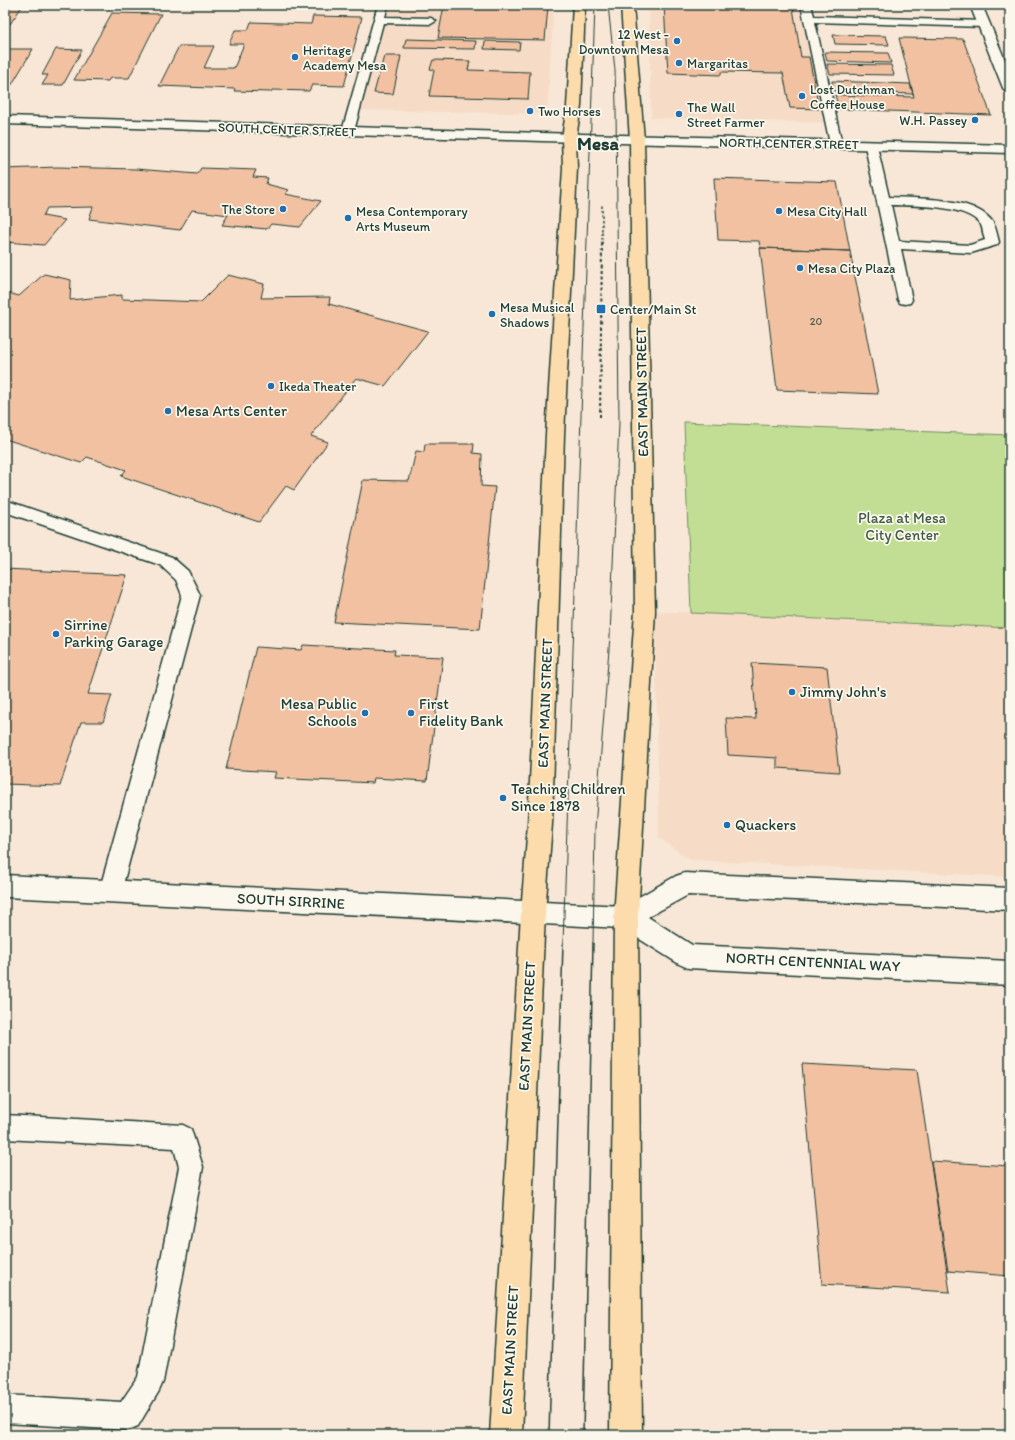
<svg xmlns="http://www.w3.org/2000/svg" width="1015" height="1440" font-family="Itim,sans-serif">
	<rect width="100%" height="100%" fill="#f8e7d6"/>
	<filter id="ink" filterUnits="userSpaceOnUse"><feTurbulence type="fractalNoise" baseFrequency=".025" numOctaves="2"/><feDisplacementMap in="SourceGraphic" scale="8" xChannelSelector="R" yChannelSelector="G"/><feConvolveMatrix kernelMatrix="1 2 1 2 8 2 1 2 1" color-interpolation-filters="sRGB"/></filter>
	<g filter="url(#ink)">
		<path fill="#f6dcc6" d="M380,5H554L547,114L352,110Z
			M649,5H809L834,123L651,118Z
			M655,611L1010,627V877L690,860L659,838Z"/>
		<path fill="#c2de95" stroke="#708e64" d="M684,422L1010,435V628L691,613Z"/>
		<path fill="#f1c1a1" stroke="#1f3d34" d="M5,5H23L10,24H5Z
			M444,5L548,6L545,40L438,38Z
			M664,5L793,8L801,57H809L819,109L790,108L783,73L721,72V75L668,73Z
			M112,13L161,14L129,78H110L108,81L74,80Z
			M313,16L362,17L344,86L312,85L309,91L272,90L271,92L234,91L235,89L159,86L179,46H214L204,68H234L244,44H229L235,30H248L251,22L311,24Z
			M833,35L886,36L889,45L835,44Z
			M899,38L963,39L991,115L839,109L835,95L914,97Z
			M406,39L476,41L475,49L404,48Z
			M485,41L520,42L519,50L484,49Z
			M5,49H33L11,86L5,85Z
			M56,49L82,50L63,85H42L48,75H42Z
			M825,52L888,53L891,63L827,61Z
			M384,56H401L393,94L374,93Z
			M433,60L470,61L468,70L530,72L528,99L429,96L434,70L430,69Z
			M827,64L891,65L894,75L830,74Z
			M832,81L910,84L913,94L833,91Z
			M57,167L136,169L197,174L201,168L256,170L253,177L268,178L266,184L289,190L285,194L321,201L300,227L271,224L267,229L222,225L228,215L192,210L180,230L89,219L93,207L47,208L43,216L65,220L44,245L5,242V169Z
			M714,178L837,182L850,251L760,248L759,241L718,240Z
			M760,248L850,251L878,394L777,390Z
			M44,274L71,280L70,300L122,295V299L201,302L228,275L264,284L261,298L330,297L329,304L428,331L385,386L356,378L311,436L328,442L294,490L286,486L259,522L121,476L126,470L87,457L81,463L5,439V292L19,296Z
			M425,444H474L473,453L482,454L481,486L495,487L480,629L334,622L363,480L409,481L416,451L424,452Z
			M5,569L127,575L88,694L112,695L103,722H81L60,786L5,784Z
			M303,645L395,650L394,655L443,657L427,781L374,778L373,783L274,778L276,772L226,769L256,647L301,650Z
			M752,663L827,667L839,772L777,768V758L728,755L726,718L756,719Z
			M802,1064L917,1070L950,1292L822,1284Z
			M931,1161L1010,1166V1276L948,1271Z"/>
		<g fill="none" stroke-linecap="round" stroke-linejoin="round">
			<g stroke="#1f3d34" stroke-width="3">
				<path id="service" d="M378,5H388L385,17L431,18L436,21L431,24L383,23L354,131L352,134H344L342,131Z
					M801,5H811L814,16L984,21L989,24L984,27L815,22L842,144L840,147H832L830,144Z
					M871,142L875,143L877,146L889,197C919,199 972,196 992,221C996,227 997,235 999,242L997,245L971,253L901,249L912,300L910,303L905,304L900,303L898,300L865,146L867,143ZM891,205C913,206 967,204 981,225C983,229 983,235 985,240L970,245L899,241Z
					M5,500L172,557L188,571L200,595L121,892L117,899L110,901L103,899L99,892L182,595L176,580L160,565L5,512Z
					M5,1115L183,1125L191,1129L203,1167L163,1382L159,1391L138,1426L128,1430L5,1423V1395L121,1402L138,1377L179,1167L174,1148L5,1139Z"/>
			</g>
			<g stroke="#1f3d34" stroke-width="3">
				<path id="minor" d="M970,5H982L1010,72V92L1005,91L1003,88Z
					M685,873L1010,888V910L688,895L648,917L692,945L1010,961V985L688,968L679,964L622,928L5,897V875L623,906L676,876Z"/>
			</g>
			<g stroke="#1f3d34" stroke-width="3">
				<path id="tertiary" d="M5,116L542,133L1010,145V153L542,141L5,124Z"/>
			</g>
			<g stroke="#1f3d34" stroke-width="3">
				<path id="primary" d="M573,5H585L581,106L576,138L577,168L564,435L552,824L545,913L522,1435H490L521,913L528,824L546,435L563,168L562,138L567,106Z
					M621,5H633L644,140L655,611L638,917L642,1435H610L614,917L635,611L630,140Z"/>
			</g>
			<path stroke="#1f3d34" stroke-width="1.5" stroke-dasharray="2.5 2" stroke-linecap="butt" d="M602,244V205"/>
			<path stroke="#1f3d34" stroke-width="2" stroke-dasharray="3 2.5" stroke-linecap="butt" d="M600,417L602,243"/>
			<use href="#service" fill="#fbf7ec" fill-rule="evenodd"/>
			<use href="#minor" fill="#fbf7ec" fill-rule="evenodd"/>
			<use href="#tertiary" fill="#fbf7ec" fill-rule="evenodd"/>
			<use href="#primary" fill="#fcdcac" fill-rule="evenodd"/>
			<path stroke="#1f3d34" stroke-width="1" d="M563,944L595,5
				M593,944L595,828L610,636L619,423L616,106L615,70L608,5"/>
			<path stroke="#1f3d34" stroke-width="1.5" d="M549,1435L563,943
				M583,1435L593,943"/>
		</g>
	</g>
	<g fill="#1f6fb2" stroke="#fbf7ec" stroke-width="1.5">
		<circle cx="677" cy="41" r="4"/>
		<circle cx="295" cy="57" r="4"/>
		<circle cx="679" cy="63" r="4"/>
		<circle cx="802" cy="96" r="4"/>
		<circle cx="530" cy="111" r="4"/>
		<circle cx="679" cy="114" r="4"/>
		<circle cx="975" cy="120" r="4"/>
		<circle cx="283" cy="209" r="4"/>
		<circle cx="779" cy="211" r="4"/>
		<circle cx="348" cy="218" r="4"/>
		<circle cx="800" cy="268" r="4"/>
		<rect x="596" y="304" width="10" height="10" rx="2"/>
		<circle cx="492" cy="314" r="4"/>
		<circle cx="271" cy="386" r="4"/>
		<circle cx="168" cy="411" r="4"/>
		<circle cx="56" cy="634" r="4"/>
		<circle cx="792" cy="692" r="4"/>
		<circle cx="365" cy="713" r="4"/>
		<circle cx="411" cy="713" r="4"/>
		<circle cx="503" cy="798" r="4"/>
		<circle cx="727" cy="825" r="4"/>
	</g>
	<g text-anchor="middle" stroke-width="3.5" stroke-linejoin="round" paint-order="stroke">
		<g font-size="11" fill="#545e4f">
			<text x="816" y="325">20</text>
		</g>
		<g font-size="13" fill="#1f3d34" stroke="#fbf7ec" text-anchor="start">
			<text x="669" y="39" text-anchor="end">12 West -<tspan x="669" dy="15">Downtown Mesa</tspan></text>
			<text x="303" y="55">Heritage<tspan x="303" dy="15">Academy Mesa</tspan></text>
			<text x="687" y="68">Margaritas</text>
			<text x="810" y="94">Lost Dutchman<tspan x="810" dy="15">Coffee House</tspan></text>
			<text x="687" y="112">The Wall<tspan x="687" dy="15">Street Farmer</tspan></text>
			<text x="538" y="116">Two Horses</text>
			<text x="967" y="125" text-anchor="end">W.H. Passey</text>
			<text x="275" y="214" text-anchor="end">The Store</text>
			<text x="356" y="216">Mesa Contemporary<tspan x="356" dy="15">Arts Museum</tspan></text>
			<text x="787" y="216">Mesa City Hall</text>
			<text x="808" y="273">Mesa City Plaza</text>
			<text x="500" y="312">Mesa Musical<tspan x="500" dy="15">Shadows</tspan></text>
			<text x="610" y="314">Center/Main St</text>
			<text x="279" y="391">Ikeda Theater</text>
		</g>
		<g font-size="13" fill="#1f3d34" stroke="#fbf7ec">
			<text transform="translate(287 129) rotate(2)" y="5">SOUTH CENTER STREET</text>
			<text transform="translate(789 143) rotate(1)" y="5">NORTH CENTER STREET</text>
		</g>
		<g font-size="15" fill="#1f3d34" stroke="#fbf7ec">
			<text transform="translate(642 392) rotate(-91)" y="5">EAST MAIN STREET</text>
			<text transform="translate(545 703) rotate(-88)" y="5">EAST MAIN STREET</text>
			<text transform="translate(291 901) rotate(3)" y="5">SOUTH SIRRINE</text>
			<text transform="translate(813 962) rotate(3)" y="5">NORTH CENTENNIAL WAY</text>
			<text transform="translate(527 1026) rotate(-87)" y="5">EAST MAIN STREET</text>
			<text transform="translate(510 1350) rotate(-87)" y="5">EAST MAIN STREET</text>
		</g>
		<g font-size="15" fill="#1f3d34" stroke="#fbf7ec" text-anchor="start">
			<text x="176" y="416">Mesa Arts Center</text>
			<text x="64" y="630">Sirrine<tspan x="64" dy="17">Parking Garage</tspan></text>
			<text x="800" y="697">Jimmy John's</text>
			<text x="357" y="709" text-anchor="end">Mesa Public<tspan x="357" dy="17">Schools</tspan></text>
			<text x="419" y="709">First<tspan x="419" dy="17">Fidelity Bank</tspan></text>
			<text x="511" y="794">Teaching Children<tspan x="511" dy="17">Since 1878</tspan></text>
			<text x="735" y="830">Quackers</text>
		</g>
		<g font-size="15" fill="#405d47" stroke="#fbf7ec">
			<text x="902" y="523">Plaza at Mesa<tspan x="902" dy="17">City Center</tspan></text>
		</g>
		<g font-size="19" font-weight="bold" fill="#1f3d34" stroke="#fbf7ec">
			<text x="598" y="150">Mesa</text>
		</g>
	</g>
	<rect width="1015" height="1440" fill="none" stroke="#fbf7ec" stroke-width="20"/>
	<rect x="10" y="10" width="995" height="1420" fill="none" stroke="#1f3d34" stroke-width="1.5" filter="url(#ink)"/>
</svg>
